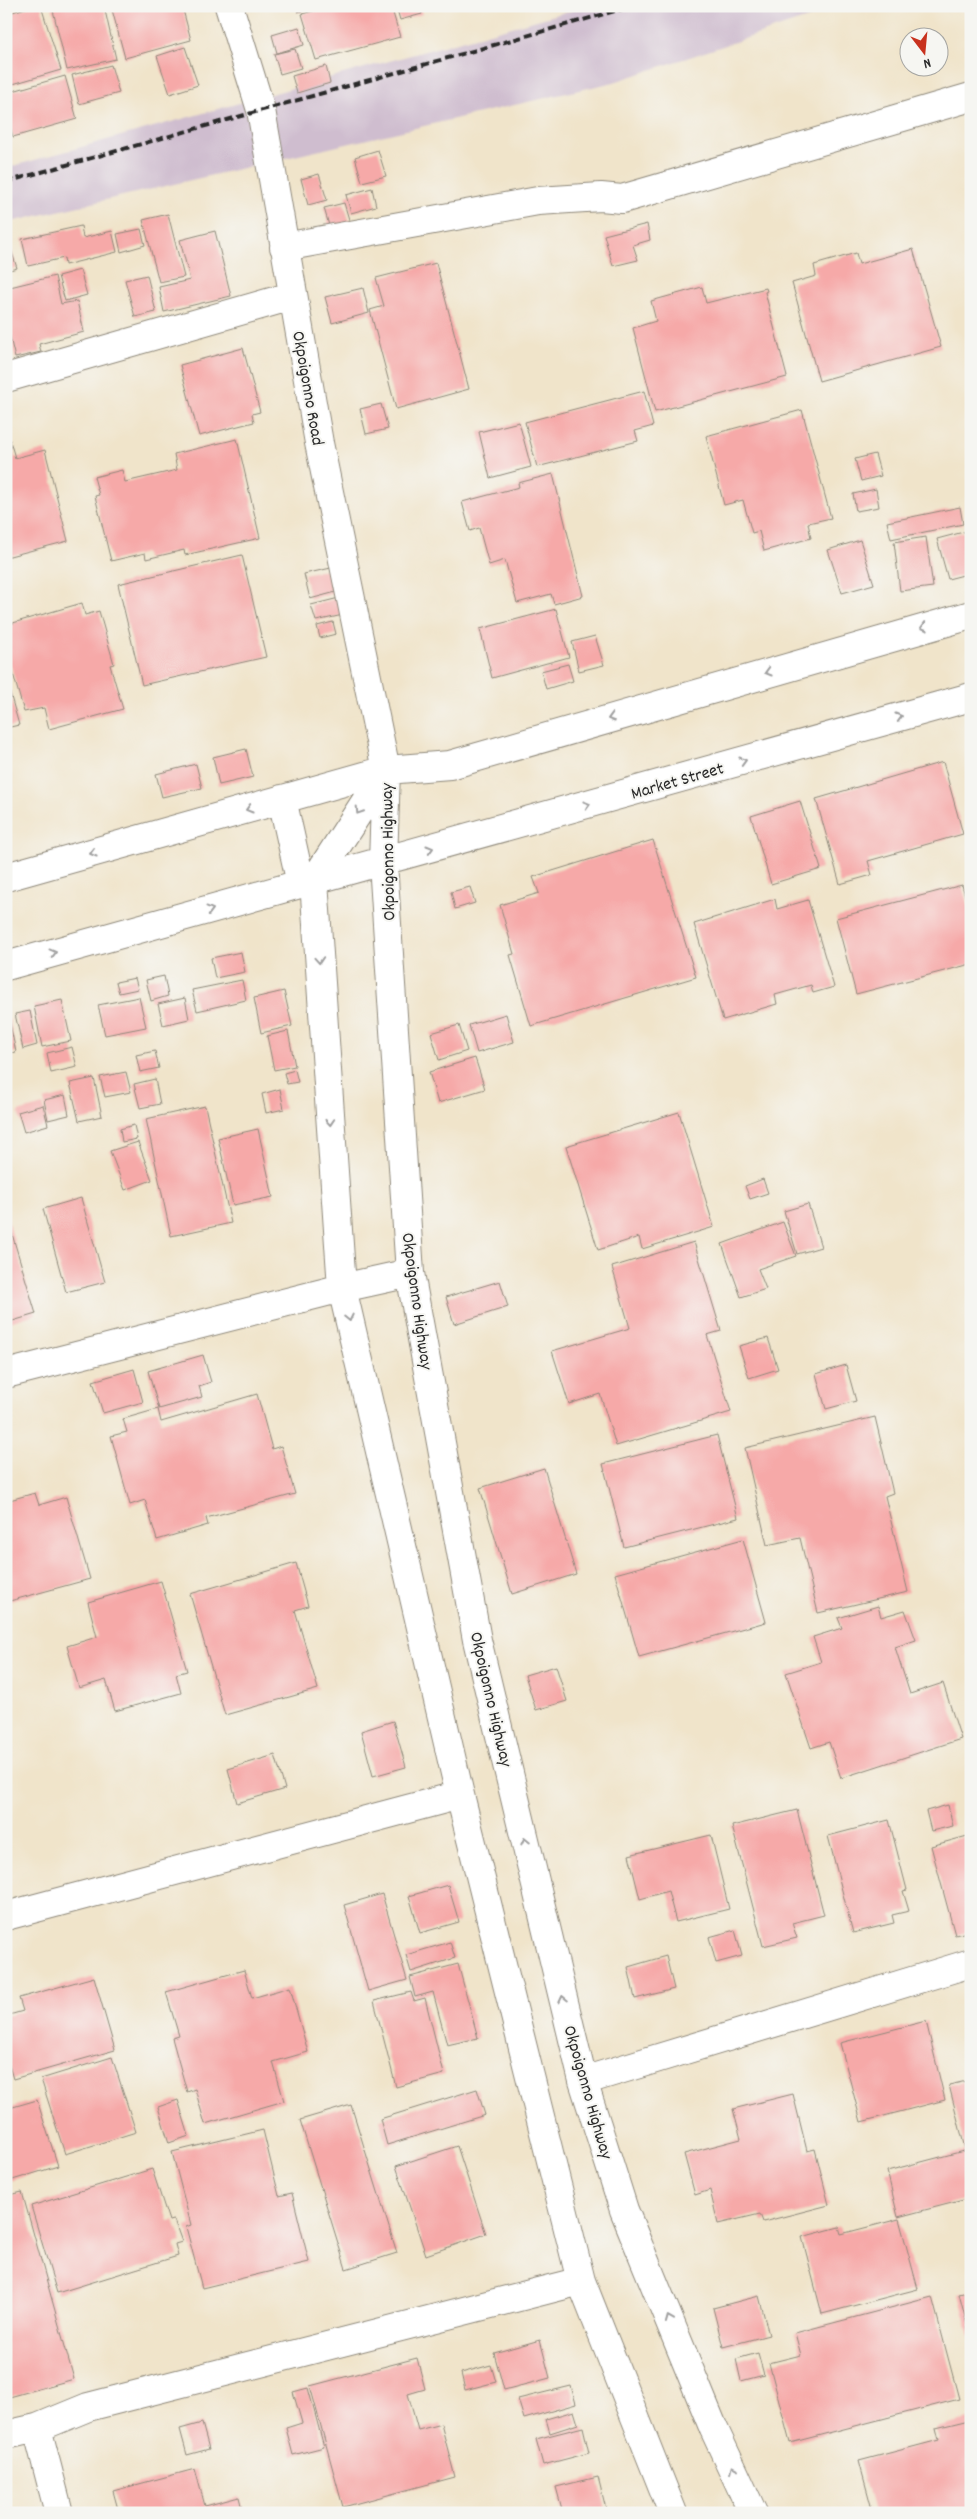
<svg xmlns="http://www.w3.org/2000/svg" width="977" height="2519" font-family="Dekko,sans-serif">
	<rect width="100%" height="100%" fill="#f6f6f2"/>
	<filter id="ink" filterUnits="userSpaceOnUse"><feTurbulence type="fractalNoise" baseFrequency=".02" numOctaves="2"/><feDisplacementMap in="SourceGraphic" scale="10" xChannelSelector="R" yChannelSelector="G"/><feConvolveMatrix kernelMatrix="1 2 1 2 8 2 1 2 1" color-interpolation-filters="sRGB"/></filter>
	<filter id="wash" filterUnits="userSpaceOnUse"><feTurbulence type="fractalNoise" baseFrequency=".0096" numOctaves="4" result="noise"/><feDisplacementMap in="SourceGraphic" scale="20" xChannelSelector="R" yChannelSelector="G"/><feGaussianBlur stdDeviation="1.12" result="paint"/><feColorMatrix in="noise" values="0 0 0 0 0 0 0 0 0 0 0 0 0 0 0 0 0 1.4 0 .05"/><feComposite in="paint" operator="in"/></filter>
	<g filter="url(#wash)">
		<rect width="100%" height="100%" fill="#f0e4ca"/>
		<path fill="#cfbdcf" d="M587,6H844L614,82L6,223V168Z"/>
		<g id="blocks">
			<path fill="#f6a9a8" d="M32,6H41L61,70L6,86V14Z
				M52,6H104L116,59L67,70Z
				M111,6H182L191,40L125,58Z
				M296,6H316V7L298,12Z
				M331,6H391L400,37L316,60L302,14Z
				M396,6H419L422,14L400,20Z
				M299,27L304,45L277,53L272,35Z
				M185,47L198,85L170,94L157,56Z
				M295,49L301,68L280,74L274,54Z
				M111,65L119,93L79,104L72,75Z
				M326,66L330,83L297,93L292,76Z
				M65,76L77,119L13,137L6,112V93Z
				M378,150L386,176L362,182L355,157Z
				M319,174L327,200L308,205L301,179Z
				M372,188L376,206L351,213L346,195Z
				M344,203L350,223L330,229L324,208Z
				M168,214L184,277L159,282L143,220Z
				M647,224L650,240L633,245L638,260L613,266L604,235Z
				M81,226L83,238L112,231L117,252L65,265L64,258L28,266L22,239Z
				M141,229L145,245L121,252L117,234Z
				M215,231L231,296L164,312L159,287L190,280L180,240Z
				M6,234L17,268L6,271Z
				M913,249L941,347L819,381L792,283L816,276L814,265L856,253L859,264Z
				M436,263L469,389L396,409L370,310L384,306L376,278Z
				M80,270L87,295L65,301L58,276Z
				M147,275L156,312L135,317L125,280Z
				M55,276L61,304L77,301L84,332L39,344L41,352L15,358L6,321V288Z
				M702,287L706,303L766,288L767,291L765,292L787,377L655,412L633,328L656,321L651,301Z
				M363,288L369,313L332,323L325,297Z
				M243,348L260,412L252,414L254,422L199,436L180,365Z
				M644,391L653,426L635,431L638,441L537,467L525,422Z
				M381,404L388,429L366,434L360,409Z
				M802,410L831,518L808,523L811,538L764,551L759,531L752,533L743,500L724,505L706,436Z
				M519,422L531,467L490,478L479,432Z
				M6,427L15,458L45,450L68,541L6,557Z
				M237,439L260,538L185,555L184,550L146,559L145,553L111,561L95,496L99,495L94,477L122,470L125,482L177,470L174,454Z
				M875,454L881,476L861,481L855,459Z
				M553,474L583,596L554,604L551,594L517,603L505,560L489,565L479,528L470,531L462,502L519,487L518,483Z
				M876,489L879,507L856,511L853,494Z
				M960,507L963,524L891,539L887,522Z
				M971,530V573L948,579L937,539Z
				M926,537L933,587L900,591L894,542Z
				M860,540L874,584L842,593L828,550Z
				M242,555L266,657L142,685L118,584Z
				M331,568L336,592L310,599L304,574Z
				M339,598L343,615L316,621L311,605Z
				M82,603L85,615L99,611L114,664L110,665L123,709L49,729L44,708L24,712L6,649V625Z
				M556,609L569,657L492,678L480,629Z
				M333,622L336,634L320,638L317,626Z
				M595,636L604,665L579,671L572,642Z
				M568,664L573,681L546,689L541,671Z
				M6,679L19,725L6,728Z
				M246,749L253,777L219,785L213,757Z
				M943,762L963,834L868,861L872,875L840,884L816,799Z
				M196,764L202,788L162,797L156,774Z
				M800,801L821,869L771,884L751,816Z
				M653,840L696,977L531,1026L510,955L514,954L500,905L539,893L533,877Z
				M962,885L971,917V964L856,994L836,918Z
				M470,887L475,903L455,909L451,892Z
				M775,899L777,909L808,900L834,987L813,993L811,985L775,995L777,1004L723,1020L694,924Z
				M241,952L245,972L215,978L211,958Z
				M164,976L168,996L151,1001L146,980Z
				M135,978L138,989L119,993L116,982Z
				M242,980L246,1000L197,1011L192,990Z
				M284,991L292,1026L261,1033L254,998Z
				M139,997L146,1027L105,1035L98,1005Z
				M185,998L189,1019L163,1025L158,1004Z
				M62,1000L71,1041L42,1047L34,1006Z
				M30,1011L37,1045L23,1049L15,1014Z
				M506,1014L514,1042L477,1053L469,1025Z
				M9,1019L16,1052L6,1054V1020Z
				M459,1025L467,1051L439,1060L431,1033Z
				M288,1031L295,1066L274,1070L267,1036Z
				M72,1047L77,1067L51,1073L47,1053Z
				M155,1051L159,1068L140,1072L136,1055Z
				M475,1058L485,1089L438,1103L429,1072Z
				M295,1070L298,1082L287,1084L284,1073Z
				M126,1072L131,1092L105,1097L100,1077Z
				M94,1078L102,1116L79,1121L70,1083Z
				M155,1079L160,1104L140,1108L134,1084Z
				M280,1089L284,1109L266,1113L262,1094Z
				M65,1095L69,1115L48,1120L44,1100Z
				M43,1105L48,1125L24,1132L18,1112Z
				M205,1106L231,1223L171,1236L146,1119Z
				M679,1112L714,1227L642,1249L639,1237L598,1250L566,1146Z
				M134,1125L137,1139L122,1142L120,1129Z
				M258,1129L273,1197L233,1205L218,1138Z
				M138,1142L152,1180L125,1190L110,1151Z
				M763,1179L768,1193L750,1199L745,1186Z
				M81,1198L105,1282L66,1292L43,1209Z
				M808,1204L821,1247L797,1254L784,1211Z
				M6,1214L36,1314L6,1323Z
				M783,1222L796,1256L758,1269L766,1289L741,1297L722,1244Z
				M694,1242L721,1331L707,1335L731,1412L616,1446L600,1394L569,1404L552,1351L630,1328L612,1267Z
				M500,1281L508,1307L454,1324L446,1297Z
				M768,1338L778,1369L749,1378L739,1346Z
				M203,1355L211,1382L199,1386L202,1397L159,1409L148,1371Z
				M846,1365L856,1401L826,1409L816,1374Z
				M134,1369L143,1402L103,1413L93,1381Z
				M257,1394L272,1449L281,1446L295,1494L206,1518L208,1525L157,1540L145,1500L130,1505L111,1436L127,1432L123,1419L158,1409L161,1422Z
				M875,1417L893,1493L885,1496L908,1592L818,1613L800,1538L767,1545L745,1448Z
				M717,1435L738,1518L624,1547L603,1464Z
				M544,1468L576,1574L512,1594L480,1488Z
				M35,1493L39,1505L66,1497L90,1579L6,1602V1501Z
				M743,1539L766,1622L639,1657L615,1574Z
				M296,1563L308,1606L295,1610L318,1689L225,1715L190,1594Z
				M161,1581L187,1671L176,1674L181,1693L115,1711L106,1680L79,1688L67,1646L97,1637L88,1602Z
				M878,1606L881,1617L905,1610L916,1640L895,1647L910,1694L943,1683L961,1739L841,1778L829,1742L811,1748L786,1673L821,1662L813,1637L842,1628L838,1618Z
				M556,1666L567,1701L536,1710L525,1675Z
				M393,1721L406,1767L373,1776L361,1731Z
				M275,1755L285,1789L237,1803L228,1769Z
				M948,1805L953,1826L931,1831L926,1811Z
				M797,1810L824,1915L792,1923L797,1938L763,1946L732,1826Z
				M889,1820L907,1890L903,1891L909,1911L892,1915L894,1923L853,1933L828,1836Z
				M711,1835L729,1909L676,1922L668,1891L640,1899L629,1855Z
				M971,1835V1931L955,1935L931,1846Z
				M448,1885L459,1922L420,1933L409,1896Z
				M382,1894L407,1980L368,1991L344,1905Z
				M735,1930L742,1956L716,1963L709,1937Z
				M450,1942L455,1958L411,1972L406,1955Z
				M666,1956L674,1989L635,1999L628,1967Z
				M458,1964L478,2038L447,2045L433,1992L415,1997L410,1977Z
				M244,1970L252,1998L290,1987L308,2052L273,2062L284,2101L205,2124L195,2089L187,2092L172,2038L179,2036L166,1992Z
				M94,1977L115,2050L13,2079L6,2055V2016L23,2011L19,1998Z
				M411,1992L414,2001L425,1998L444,2074L396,2087L374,2001Z
				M926,2021L945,2100L861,2122L840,2043Z
				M112,2057L136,2132L65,2154L41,2079Z
				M971,2080V2148L965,2149L949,2085Z
				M477,2089L485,2115L387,2145L380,2119Z
				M793,2094L807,2151L815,2149L829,2205L763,2222L760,2214L718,2224L710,2190L695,2195L684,2154L741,2139L733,2109Z
				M37,2100L58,2166L6,2182V2109Z
				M178,2100L189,2136L169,2143L158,2107Z
				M351,2105L397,2253L346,2269L300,2120Z
				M263,2130L279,2196L292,2193L309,2262L202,2288L186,2227L191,2225L172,2152Z
				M457,2146L486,2234L426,2255L396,2166Z
				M971,2149V2198L898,2217L887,2171Z
				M152,2169L169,2221L174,2220L182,2242L175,2244L178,2256L57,2293L31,2206Z
				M22,2192L74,2379L6,2398V2196Z
				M899,2219L918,2289L822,2314L802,2237L839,2227L841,2234Z
				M971,2291V2335L970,2336L959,2294Z
				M759,2296L769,2335L723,2347L713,2308Z
				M932,2297L959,2399L790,2443L769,2363L801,2355L795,2333Z
				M540,2340L550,2378L504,2390L494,2353Z
				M758,2353L764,2375L741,2381L736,2359Z
				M417,2358L425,2389L408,2394L418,2430L441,2424L455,2477L343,2507L310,2386Z
				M491,2365L496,2382L465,2390L461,2373Z
				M571,2386L576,2404L524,2419L518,2399Z
				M308,2388L324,2447L293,2455L286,2428L302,2423L293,2392Z
				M574,2411L578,2424L550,2433L546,2419Z
				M969,2420L971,2513H873L859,2461L939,2440L936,2428Z
				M202,2423L209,2449L187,2455L180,2429Z
				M583,2427L589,2453L543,2465L536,2439Z
				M195,2469L205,2506L239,2497L243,2513H119L113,2491Z
				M598,2477L607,2513H563L556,2487Z"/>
		</g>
	</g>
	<g filter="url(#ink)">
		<use href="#blocks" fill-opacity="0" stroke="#8e887a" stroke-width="1"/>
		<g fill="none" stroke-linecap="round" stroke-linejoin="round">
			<g stroke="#8e887a" stroke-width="30">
				<path id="minor" d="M229,6L261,110L319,443L386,770L383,863L410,1273L477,1640L583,2081L624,2210L713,2427L753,2513
					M284,247L538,201L601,197L622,199L971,97
					M6,378L292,296
					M386,770L314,881L342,1288L460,1795L581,2281L673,2513
					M282,799L301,884
					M6,877L386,770L450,765L971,615
					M6,966L971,697
					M6,1374L342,1288L410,1273
					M6,1916L460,1795
					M583,2081L971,1963
					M37,2428L59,2513
					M6,2435L37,2428L88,2407L581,2281"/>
			</g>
			<use href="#minor" stroke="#fff" stroke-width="28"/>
			<path stroke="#2b2b2b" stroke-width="4" stroke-dasharray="8 4" stroke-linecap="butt" d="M6,182L633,6"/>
		</g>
		<defs><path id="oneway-chevron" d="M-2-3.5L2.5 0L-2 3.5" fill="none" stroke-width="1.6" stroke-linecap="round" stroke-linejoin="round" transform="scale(1.25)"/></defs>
		<g stroke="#a0a0a0">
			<use href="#oneway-chevron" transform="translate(924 627) rotate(164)"/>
			<use href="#oneway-chevron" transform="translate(768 672) rotate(164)"/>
			<use href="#oneway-chevron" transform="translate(899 717) rotate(-16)"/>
			<use href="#oneway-chevron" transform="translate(611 718) rotate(164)"/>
			<use href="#oneway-chevron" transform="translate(743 761) rotate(-16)"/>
			<use href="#oneway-chevron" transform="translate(587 805) rotate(-16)"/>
			<use href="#oneway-chevron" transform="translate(249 809) rotate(164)"/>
			<use href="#oneway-chevron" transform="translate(359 811) rotate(123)"/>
			<use href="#oneway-chevron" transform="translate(430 849) rotate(-16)"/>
			<use href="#oneway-chevron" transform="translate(93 853) rotate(164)"/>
			<use href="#oneway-chevron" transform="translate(210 910) rotate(-15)"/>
			<use href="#oneway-chevron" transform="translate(53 953) rotate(-15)"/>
			<use href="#oneway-chevron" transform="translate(319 960) rotate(86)"/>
			<use href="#oneway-chevron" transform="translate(330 1122) rotate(86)"/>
			<use href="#oneway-chevron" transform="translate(349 1318) rotate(77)"/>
			<use href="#oneway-chevron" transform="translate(525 1841) rotate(-103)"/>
			<use href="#oneway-chevron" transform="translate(563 1999) rotate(-103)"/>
			<use href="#oneway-chevron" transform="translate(669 2319) rotate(-112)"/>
			<use href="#oneway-chevron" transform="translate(733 2469) rotate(-115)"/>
		</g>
	</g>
	<g text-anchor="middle" stroke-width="4" stroke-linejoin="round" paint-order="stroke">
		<g font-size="18" fill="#2b2b2b" stroke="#f6f6f2">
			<text transform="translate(309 388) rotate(80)" y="6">Okpoigonno Road</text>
			<text transform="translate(677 780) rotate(-16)" y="6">Market Street</text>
			<text transform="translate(387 852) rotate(-91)" y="6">Okpoigonno Highway</text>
			<text transform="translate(418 1301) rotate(82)" y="6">Okpoigonno Highway</text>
			<text transform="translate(492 1699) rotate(77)" y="6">Okpoigonno Highway</text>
			<text transform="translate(589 2092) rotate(74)" y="6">Okpoigonno Highway</text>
		</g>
	</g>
	<rect width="977" height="2519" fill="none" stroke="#f6f6f2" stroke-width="25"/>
	<g transform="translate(924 52) rotate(164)"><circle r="24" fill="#f6f6f2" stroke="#a5a5a2"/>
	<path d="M0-4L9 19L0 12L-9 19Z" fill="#c8321e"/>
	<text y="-8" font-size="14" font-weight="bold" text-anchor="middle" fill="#2b2b2b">N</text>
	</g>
</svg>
